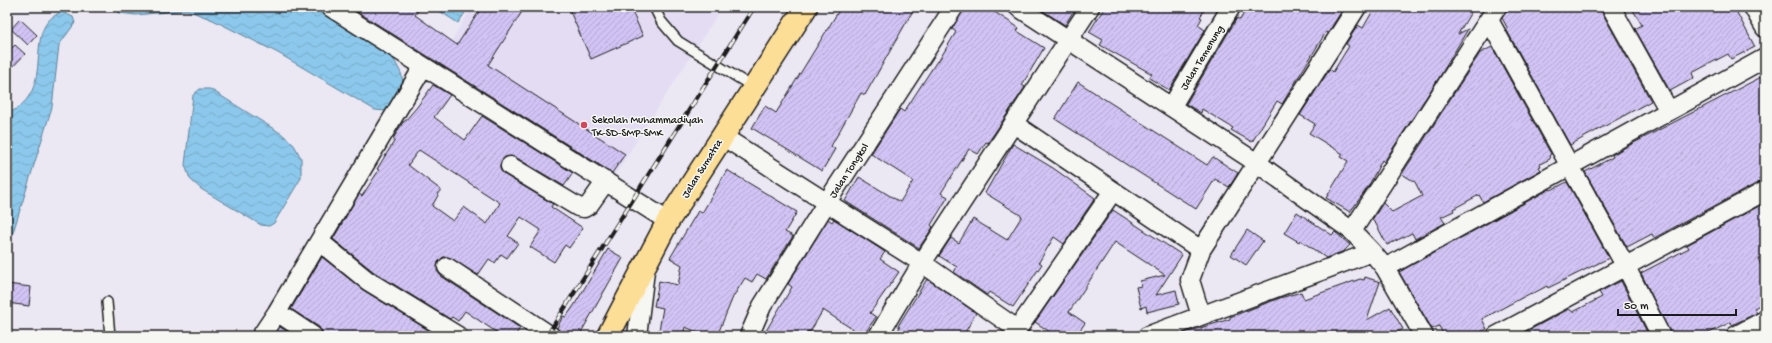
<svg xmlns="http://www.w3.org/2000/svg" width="1772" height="343" font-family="'Gochi Hand',sans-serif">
	<defs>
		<pattern id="water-waves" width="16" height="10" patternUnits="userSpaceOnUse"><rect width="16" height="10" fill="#8bc8eb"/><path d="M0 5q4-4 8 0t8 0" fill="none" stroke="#77abc9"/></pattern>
		<pattern id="building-hatch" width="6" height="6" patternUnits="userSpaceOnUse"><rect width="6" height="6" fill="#d1c3f4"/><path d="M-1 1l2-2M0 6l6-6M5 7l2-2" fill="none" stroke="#b3a7d1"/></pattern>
	</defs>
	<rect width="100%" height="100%" fill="#ebe7f3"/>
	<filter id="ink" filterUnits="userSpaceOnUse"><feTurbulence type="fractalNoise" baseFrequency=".025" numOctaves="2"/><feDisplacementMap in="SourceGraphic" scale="8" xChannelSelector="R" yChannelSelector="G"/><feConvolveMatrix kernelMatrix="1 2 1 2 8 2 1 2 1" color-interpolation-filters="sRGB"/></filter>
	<g filter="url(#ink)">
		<path fill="#e3dcf3" d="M472,7H722L611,181L434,70Z"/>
		<path fill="url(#water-waves)" stroke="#5f8398" d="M109,7H317L380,45L393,58L401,73L404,86L395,105L386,111L375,110L278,53L213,20L187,10L136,15L119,13Z
			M433,7H469L458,23Z
			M62,12L73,17L75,23L59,45L52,107L10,242L7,245V114C61,90 18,28 62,12Z
			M200,89H210L282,134L294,145L301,158V178L274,223L269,226L261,225L201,189L190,179L185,165L193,95Z"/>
		<path fill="url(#building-hatch)" stroke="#1c1c1c" fill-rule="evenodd" d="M350,7H420L415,15L457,45L482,7H525L488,65L625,154L612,173L609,171Z
			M568,7H630L643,36L591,59Z
			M841,7H915L865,95L861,93L831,146L835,149L822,171L752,128L765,106L776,113Z
			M964,7H987L1019,28L1017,31L1044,48L1022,85L1025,87L988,143L986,142L978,154L969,149L941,193L948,197L931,225L933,227L919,248L845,201L859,177L900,202L913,181L871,154L900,109L904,112L937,61L938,62L956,32L952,29Z
			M1037,7H1076L1065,25Z
			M1105,7H1206L1200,17L1202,18L1198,25L1205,30L1169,90L1149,78L1152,74L1100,45L1103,40L1089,32Z
			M1247,7H1344L1328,33L1326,32L1282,104L1277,101L1252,142L1231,130L1233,128L1202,109L1201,113L1186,104L1237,18L1240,20Z
			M1375,7H1474L1458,34L1468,29L1442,73L1384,162L1382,160L1368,187L1350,212L1326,198L1348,161L1341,157L1343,154L1309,133L1315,124L1300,115L1330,69L1333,72L1349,46L1346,44L1358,25L1363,28Z
			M1510,7H1599L1651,101L1570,145L1506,29H1508L1502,18Z
			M1631,7H1734L1755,47L1731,59L1728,54L1692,73L1694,78L1670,91L1635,29L1642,25Z
			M20,19L37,35L28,45L11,29Z
			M15,45L25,54L7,73V53Z
			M1492,47L1551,154L1549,156L1550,159L1540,164L1541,166L1539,167L1541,170L1483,202L1479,195L1453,209L1454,211L1441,217L1445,223L1415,239L1412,233L1387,245L1376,224L1372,220L1383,203L1392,212L1422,196L1415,182L1402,174L1480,53Z
			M1765,75V179L1654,238L1652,234L1627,247L1585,172L1613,157L1612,155L1626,147Z
			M1078,82L1207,165L1213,157L1238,173L1229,187L1215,179L1196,209L1055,119Z
			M433,85L450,95L434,117L465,140L482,116L573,173L564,186L515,157H505L500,165L501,171L505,175L553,204L551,207L583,228L569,248L565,245L554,262L530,247L541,230L521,217L508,236L518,243L507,258L501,254L495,263L489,259L478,275L448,257H443L438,262L437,271L441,276L520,328L515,336H502L465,311L458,321L452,317L450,319L374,272L333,239L359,194L362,196L379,170L377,169L395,140L393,139L403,122H404L417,107ZM419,150L500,203L487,224L464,207L453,221L432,206L441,190L408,165Z
			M1013,144L1053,168L1095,198L1064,244L1054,237L1039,262L1042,264L1013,307L989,292L987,295L954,272L957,267L939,256L951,238L959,243L973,219L1007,240L1022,216L985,193Z
			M727,170L797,212L785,232L793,236L766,279L757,274L752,282L745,278L733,297L717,336H707L685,327L683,336H658L663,308L654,306L659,281L678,285L682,265L670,258L698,211L702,213Z
			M1567,182L1609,258L1548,288L1547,286L1532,294L1531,293L1482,319L1487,329L1472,336H1444L1439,326L1432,329L1399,272L1550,189L1551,190Z
			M1763,204L1765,207V256L1758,259L1765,272V302L1754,308L1757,313L1732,325L1731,322L1703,336H1671L1641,273L1689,248L1687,245Z
			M1113,210L1182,255L1156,295L1176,290L1179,304L1147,312L1146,306L1141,308L1136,287L1141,286L1140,281L1165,275L1115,242L1069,312L1085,323L1076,336H1056L1035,322Z
			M1297,212L1332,235L1335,232L1350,245L1344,251L1326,258L1300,240L1299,242L1284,233Z
			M828,219L832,222L834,219L885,252L880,259L899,272L870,313L876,317L863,336L823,310L810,332L808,331L805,336H763L792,287L788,284Z
			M1247,230L1263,241L1246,265L1231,255Z
			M608,249L623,258L579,336H561L557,328L563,316L566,317L575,304Z
			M322,257L363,290L438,336H323L319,327L291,309Z
			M1365,277L1380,282L1367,320L1390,307L1403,329L1391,336H1338L1345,332L1344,330L1328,336H1185L1184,333L1230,319V317L1280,298L1301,292L1304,299L1360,279L1364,280Z
			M927,279L976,313L963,336H895L900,327L898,326Z
			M1621,281L1649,336H1518L1569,309L1573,312L1602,297L1599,292Z
			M7,284L31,287L29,306L7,303Z
			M280,327L294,336H274Z"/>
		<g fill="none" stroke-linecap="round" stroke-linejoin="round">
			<g stroke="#1c1c1c" stroke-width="12">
				<path id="service" d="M654,7L661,21L678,41L753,87
					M107,302L110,336"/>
			</g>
			<g stroke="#1c1c1c" stroke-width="21">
				<path id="minor" d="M330,7L668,221
					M1018,7L1257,163L1352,231L1372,252L1385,268L1424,336
					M1611,7L1669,111
					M1753,7L1765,28
					M1489,20L1626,267L1661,336
					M1172,106L1231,7
					M1014,124L1201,250
					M722,136L922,263L1017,329
					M510,166L578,207L584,208L589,205L606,181
					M1352,231L1497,7
					M320,242L368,281L458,336
					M447,267L551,336
					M1385,268L1765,58
					M277,312L423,67
					M1201,316L1190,280L1201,250L1357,7
					M261,336L277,312L313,336
					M637,336L645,271
					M749,336L762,306L827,202L954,7
					M878,336L922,263L1090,7
					M1013,336L1113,191
					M1147,336L1372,252
					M1496,336L1765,191
					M1735,336L1765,320"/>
			</g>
			<g stroke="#1c1c1c" stroke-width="25">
				<path id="trunk" d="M608,336L668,221L806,7"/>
			</g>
			<use href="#service" stroke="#f6f6f2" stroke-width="9"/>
			<use href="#minor" stroke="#f6f6f2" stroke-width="18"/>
			<use href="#trunk" stroke="#fcde96" stroke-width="22"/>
			<g stroke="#1c1c1c" stroke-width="4.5">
				<path id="rail" d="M547,336L754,7"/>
			</g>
			<use href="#rail" stroke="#f6f6f2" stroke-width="3" stroke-dasharray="9" stroke-linecap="butt"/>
		</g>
	</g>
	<circle fill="#d1495b" stroke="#f6f6f2" stroke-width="1.5" cx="584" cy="125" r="4"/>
	<g text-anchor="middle" stroke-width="3" stroke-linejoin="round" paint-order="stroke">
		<g font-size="11" fill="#1c1c1c" stroke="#f6f6f2">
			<text transform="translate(1201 57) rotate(-59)" y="4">Jalan Temenung</text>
			<text transform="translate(701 168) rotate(-58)" y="4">Jalan Sumatra</text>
			<text transform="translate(848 170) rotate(-57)" y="4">Jalan Tongkol</text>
		</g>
		<g font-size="11" fill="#1c1c1c" stroke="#f6f6f2" text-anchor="start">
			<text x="592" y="123">Sekolah Muhammadiyah<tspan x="592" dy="13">TK-SD-SMP-SMK</tspan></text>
		</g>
	</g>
	<rect width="1772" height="343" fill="none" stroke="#f6f6f2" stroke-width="24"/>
	<rect x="12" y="12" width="1748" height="319" fill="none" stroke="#1c1c1c" stroke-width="1.5" filter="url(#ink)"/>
	<path d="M1618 309v6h118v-6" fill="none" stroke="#1c1c1c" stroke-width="2"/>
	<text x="1624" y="309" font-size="12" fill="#1c1c1c" stroke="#f6f6f2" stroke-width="3" paint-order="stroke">50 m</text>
</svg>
